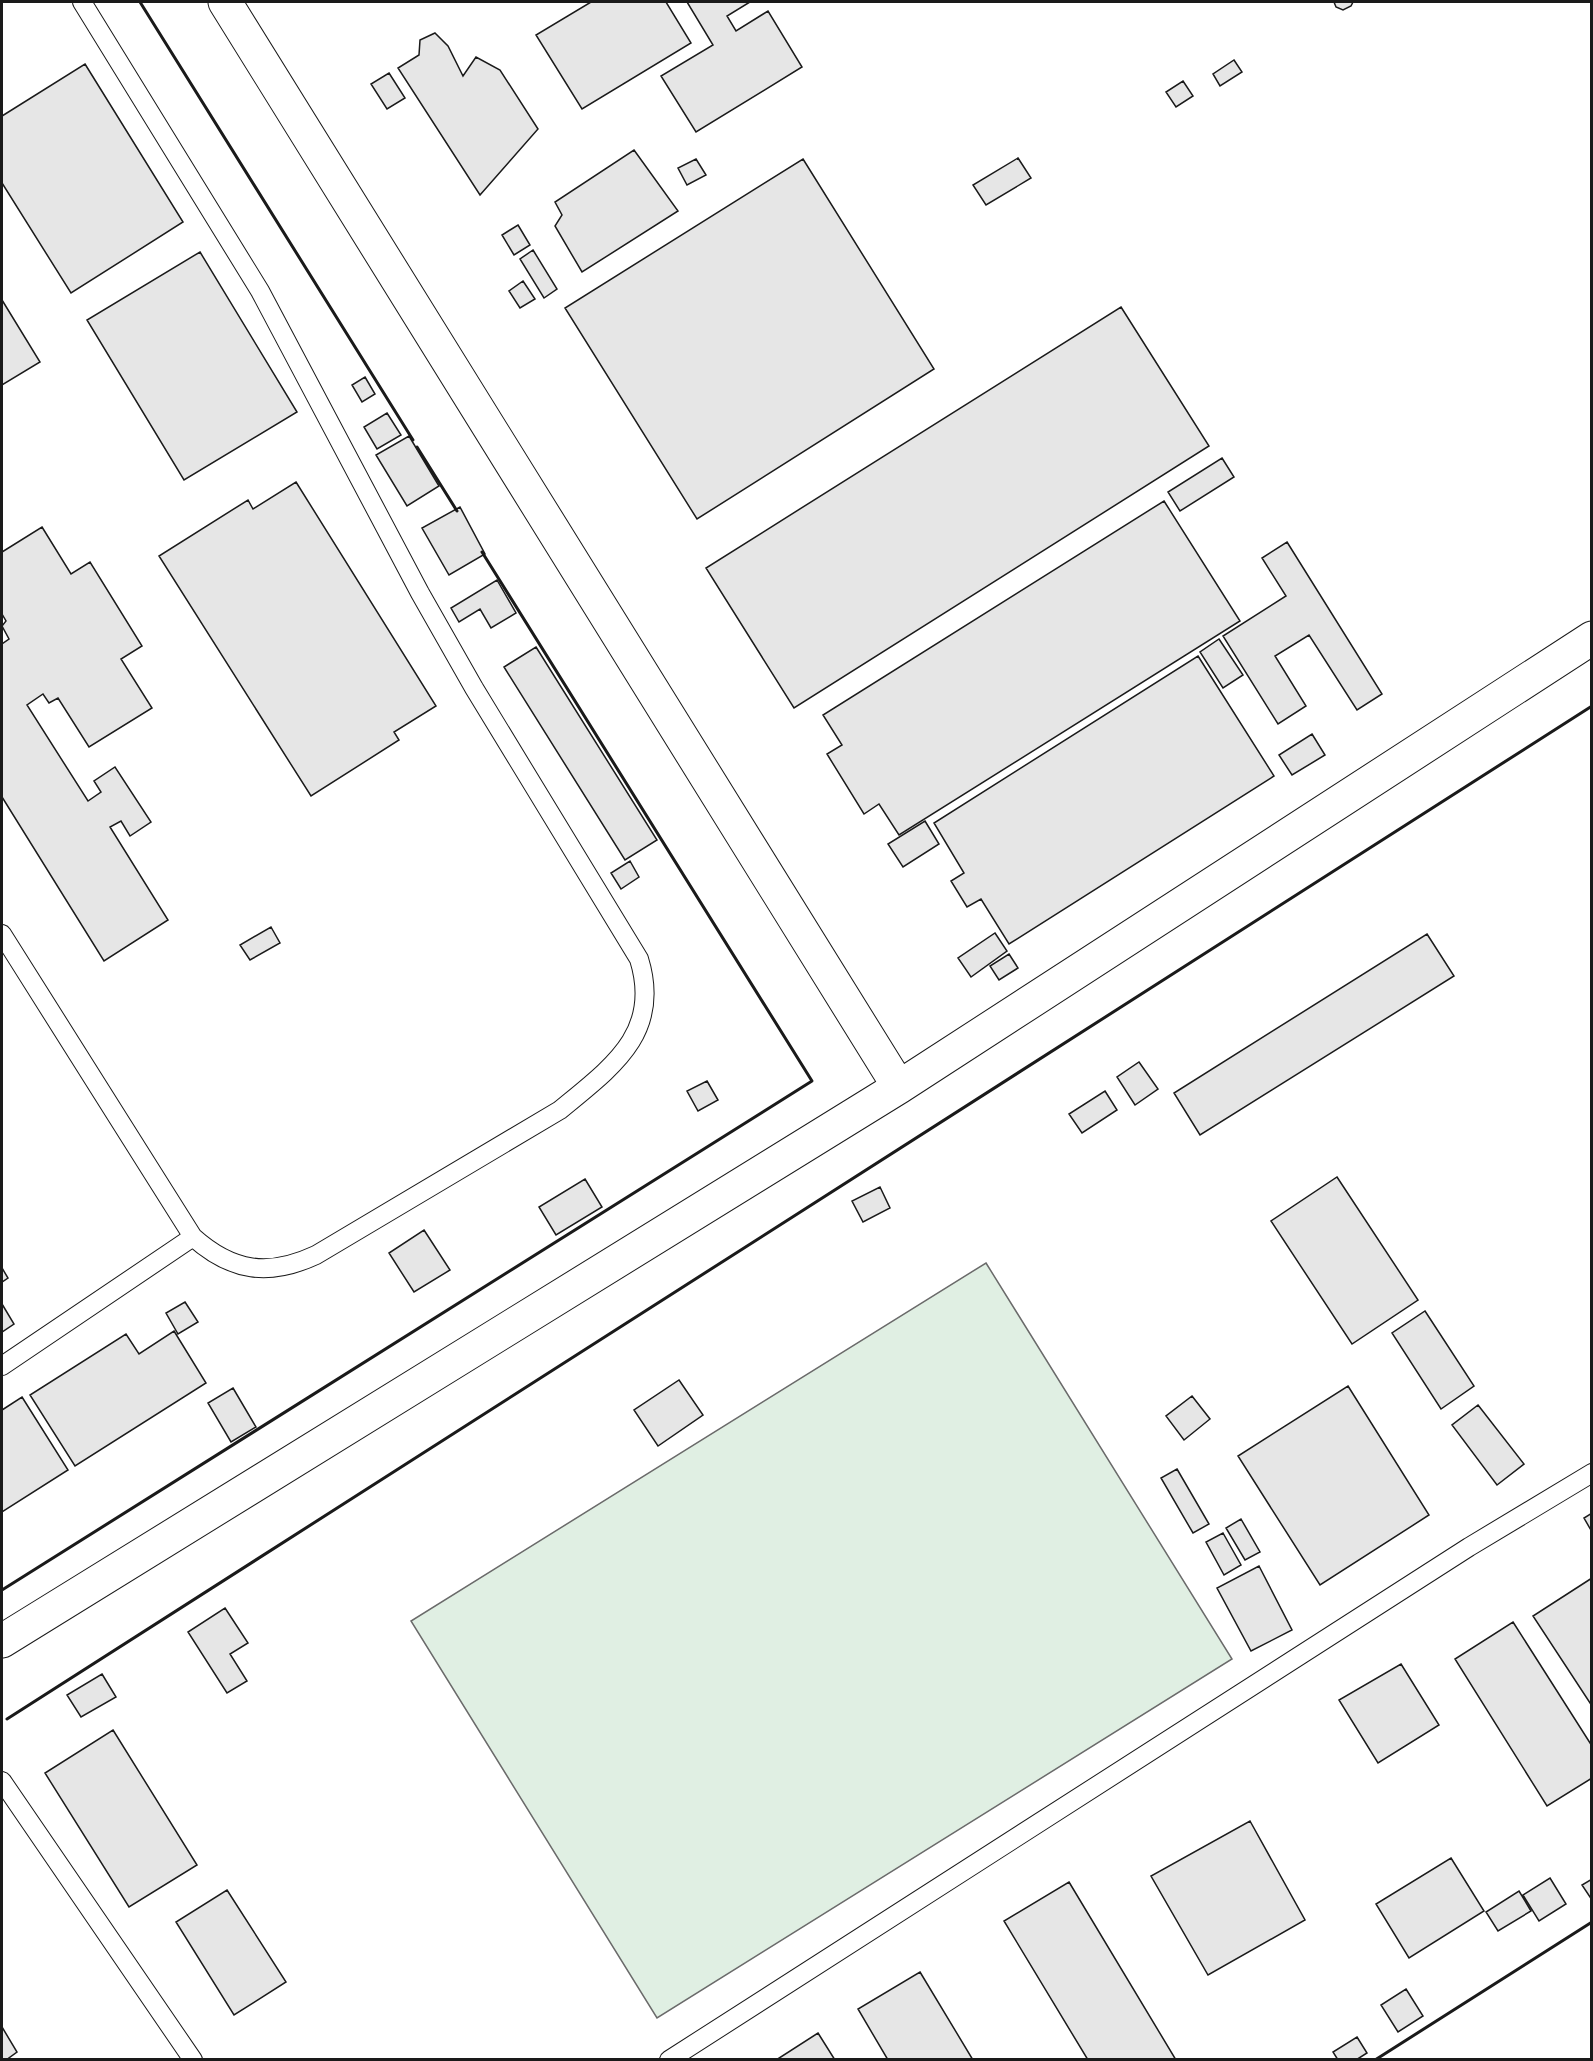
<svg xmlns="http://www.w3.org/2000/svg" width="1593" height="2061" font-family="'Roboto Condensed',sans-serif">
	<rect width="100%" height="100%" fill="#fff"/>
	<path fill="#e0efe3" stroke="#6a6a6a" stroke-width="1.5" d="M986,1263L1232,1659L657,2018L411,1621Z"/>
	<path fill="#e6e6e6" stroke="#1a1a1a" stroke-width="1.5" d="M591,2H666L691,43L582,109L536,35Z
		M687,2H750L727,16L736,31L768,11L802,67L696,132L661,76L713,45Z
		M1334,2H1353L1351,6L1343,10L1336,7Z
		M435,33L448,46L463,76L476,57L500,70L538,129L480,195L398,68L419,55L420,40Z
		M1234,60L1242,72L1220,86L1213,74Z
		M85,64L183,222L71,293L2,183V116Z
		M389,73L405,98L387,109L371,84Z
		M1183,81L1193,96L1176,107L1166,92Z
		M634,150L678,211L582,272L555,226L562,215L555,202Z
		M1018,158L1031,178L986,205L973,185Z
		M696,159L706,175L687,185L678,168Z
		M803,159L934,369L697,519L565,308Z
		M518,225L530,245L514,255L502,235Z
		M533,250L557,289L544,298L520,259Z
		M200,252L297,412L184,480L87,320Z
		M523,281L535,299L520,308L509,291Z
		M2,300L40,362L2,385Z
		M1121,307L1209,446L794,708L706,568Z
		M365,377L375,394L362,402L352,385Z
		M387,413L401,435L377,449L364,427Z
		M409,436L439,486L407,506L376,455Z
		M1222,458L1234,477L1180,511L1168,492Z
		M296,482L436,706L394,732L399,740L311,796L159,556L248,500L253,509Z
		M1164,501L1240,621L899,835L879,804L864,814L827,754L842,745L823,715Z
		M460,507L485,554L449,575L422,528Z
		M42,527L71,574L90,562L142,646L121,659L152,708L89,747L58,698L49,703L43,694L27,705L88,801L101,792L94,781L115,767L151,822L130,836L121,821L110,827L168,920L104,961L2,797V644L9,639L2,626L6,621L2,614V552Z
		M1287,542L1382,694L1357,710L1309,635L1275,656L1306,706L1278,724L1223,636L1286,596L1262,558Z
		M497,580L516,613L491,628L480,609L459,622L451,608Z
		M1219,639L1243,675L1223,688L1200,652Z
		M536,647L657,840L625,860L504,667Z
		M1198,656L1274,776L1009,944L981,899L967,907L951,881L964,873L934,823Z
		M1312,734L1325,755L1292,775L1279,755Z
		M925,821L939,844L903,867L888,844Z
		M630,861L639,877L621,889L611,873Z
		M271,927L280,943L250,960L240,945Z
		M995,933L1007,951L971,977L958,958Z
		M1427,934L1454,976L1200,1135L1174,1093Z
		M1009,954L1018,968L999,980L990,966Z
		M1139,1062L1158,1089L1135,1105L1117,1077Z
		M707,1081L718,1100L698,1111L687,1091Z
		M1105,1091L1117,1110L1082,1133L1069,1114Z
		M1337,1177L1418,1300L1352,1344L1271,1221Z
		M585,1179L602,1207L556,1235L539,1207Z
		M880,1187L890,1208L863,1222L852,1201Z
		M424,1230L450,1270L414,1292L389,1253Z
		M2,1268L8,1278L2,1282Z
		M185,1302L198,1322L178,1334L166,1313Z
		M2,1304L14,1324L2,1332Z
		M1425,1311L1474,1386L1441,1409L1392,1333Z
		M174,1331L206,1383L75,1466L30,1395L126,1334L139,1354Z
		M679,1380L703,1415L658,1446L634,1410Z
		M1348,1386L1429,1515L1320,1585L1238,1456Z
		M233,1388L256,1427L231,1442L208,1403Z
		M1192,1396L1210,1419L1184,1440L1166,1416Z
		M22,1397L68,1470L2,1512V1410Z
		M1478,1405L1524,1464L1497,1485L1452,1425Z
		M1177,1469L1209,1524L1193,1533L1161,1478Z
		M1592,1513V1532L1584,1518Z
		M1241,1519L1260,1552L1245,1560L1226,1528Z
		M1223,1533L1241,1565L1224,1575L1206,1542Z
		M1259,1566L1292,1630L1251,1651L1217,1588Z
		M1592,1578V1706L1533,1616Z
		M225,1608L248,1643L230,1654L247,1681L227,1693L188,1632Z
		M1513,1622L1592,1746V1778L1547,1806L1455,1659Z
		M1401,1664L1439,1725L1378,1763L1339,1700Z
		M102,1674L116,1697L81,1717L67,1695Z
		M113,1730L197,1865L129,1907L45,1773Z
		M1250,1821L1305,1920L1208,1975L1151,1876Z
		M1451,1858L1484,1911L1409,1958L1376,1904Z
		M1550,1878L1566,1904L1539,1921L1523,1895Z
		M1592,1879V1900L1582,1885Z
		M1069,1882L1176,2060H1088L1004,1921Z
		M227,1890L286,1982L234,2015L176,1922Z
		M1519,1891L1531,1911L1498,1931L1486,1912Z
		M920,1972L973,2060H888L858,2009Z
		M1406,1989L1423,2016L1398,2032L1381,2005Z
		M2,2027L17,2052L6,2060H2Z
		M818,2033L835,2060H776Z
		M1357,2037L1367,2053L1356,2060H1338L1333,2052Z"/>
	<g fill="none" stroke-linecap="round" stroke-linejoin="round">
		<g stroke="#1a1a1a" stroke-width="20">
			<path id="lane" d="M2,934L193,1237C232,1272 269,1277 316,1255L560,1110C612,1067 662,1033 639,959L474,688L420,593L260,291L82,2
				M2,1366L193,1237
				M2,1781L193,2060
				M669,2060L1469,1547L1592,1473"/>
		</g>
		<g stroke="#1a1a1a" stroke-width="35">
			<path id="street" d="M225,2L899,1087
				M2,1641L899,1087L1592,638"/>
		</g>
		<use href="#lane" stroke="#fff" stroke-width="18"/>
		<use href="#street" stroke="#fff" stroke-width="33"/>
		<path stroke="#1a1a1a" stroke-width="3" d="M140,2L413,440
			M417,447L457,511
			M2,1590L812,1081L482,552
			M7,1719L1592,706
			M1375,2060L1592,1922"/>
	</g>
	<rect width="1593" height="2061" fill="none" stroke="#1a1a1a" stroke-width="6"/>
</svg>
